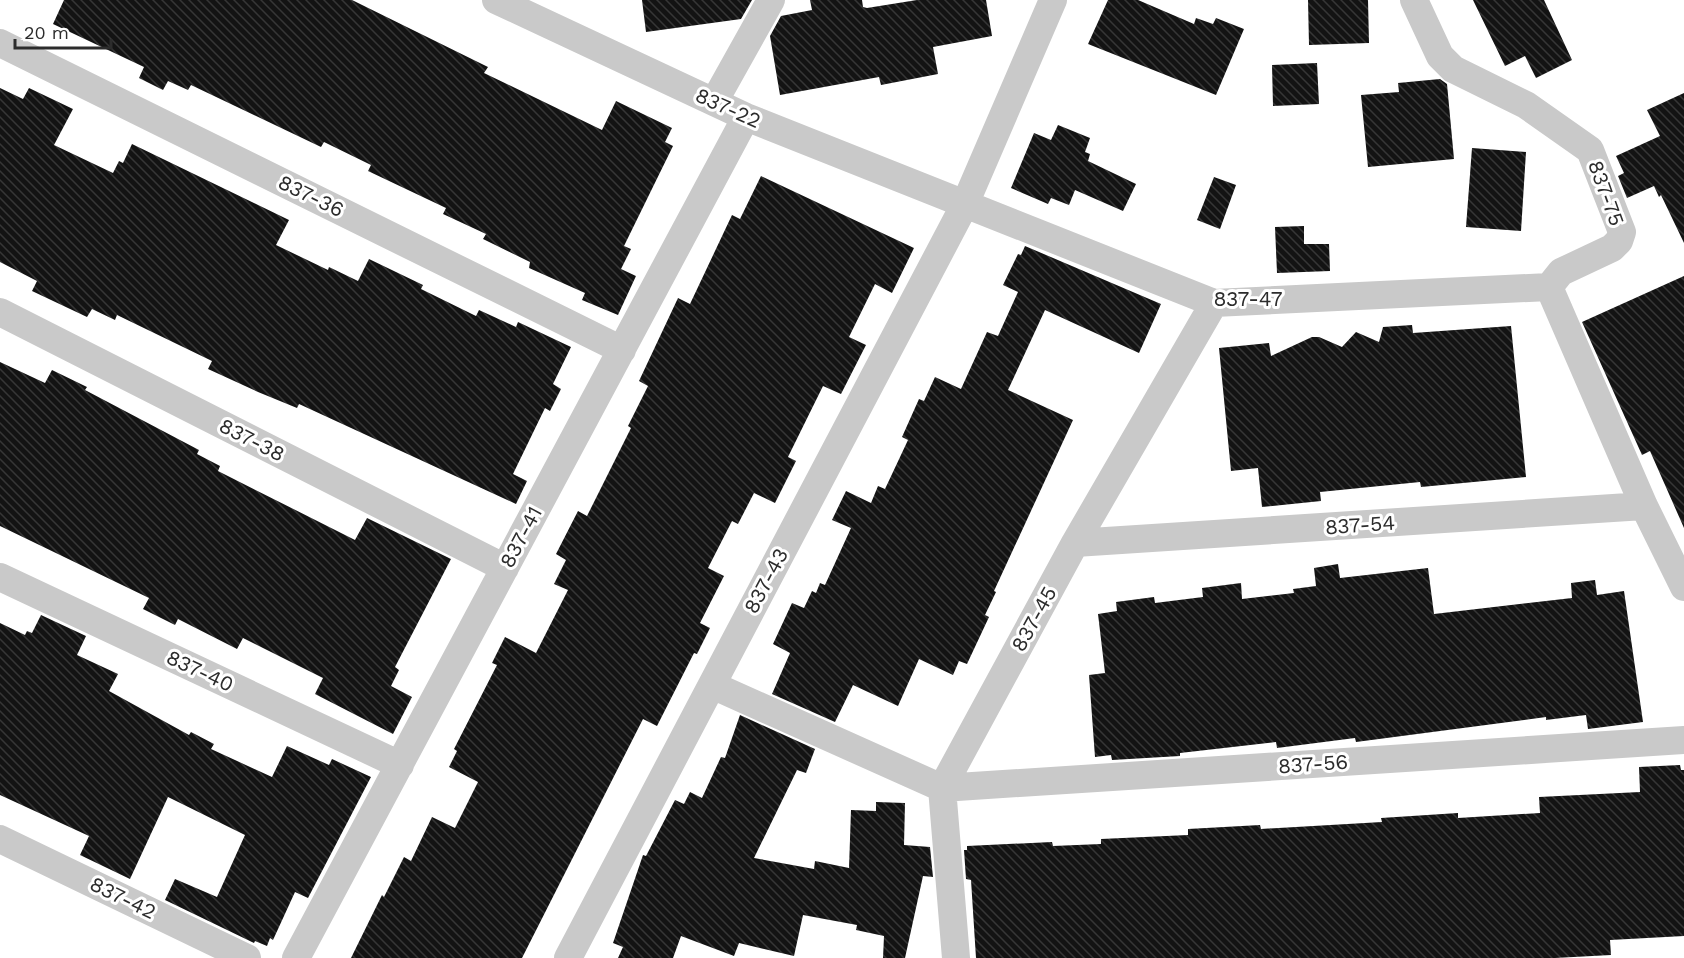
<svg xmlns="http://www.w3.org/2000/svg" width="1684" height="958" font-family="'Work Sans',sans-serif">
	<defs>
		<pattern id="building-back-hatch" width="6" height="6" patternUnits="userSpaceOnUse" patternTransform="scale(1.5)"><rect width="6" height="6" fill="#131313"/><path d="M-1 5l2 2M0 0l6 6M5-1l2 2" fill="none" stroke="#363636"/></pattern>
	</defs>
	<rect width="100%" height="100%" fill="#fff"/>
	<path fill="url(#building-back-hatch)" d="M64,0H352L488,67L484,73L602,130L616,101L672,128L665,142L673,146L624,246L631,249L621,269L636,276L618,315L582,300L585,293L529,268L530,262L483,239L486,234L443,214L446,208L368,171L371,165L324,142L321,147L191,85L188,90L168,81L163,90L139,78L144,67L53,24Z
		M642,0H752L741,19L646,32Z
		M810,0H862L863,7L867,8L917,0H986L992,36L933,47L938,74L881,85L879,77L780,95L770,36L781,16L812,10Z
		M1108,0H1138L1194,24L1196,18L1213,24L1216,18L1244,29L1216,95L1088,44Z
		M1308,0H1368L1369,43L1309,45Z
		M1473,0H1544L1572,60L1536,78L1525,56L1505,66Z
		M1317,63L1319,104L1273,106L1272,65Z
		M1440,79L1447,84L1454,159L1368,167L1361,95L1399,92L1398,83Z
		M0,88L23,99L29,88L73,109L54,145L113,173L119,161L123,163L132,144L289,220L276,245L328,270L329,267L358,281L369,259L423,285L421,289L476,316L479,310L516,327L518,322L571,347L553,384L561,389L550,411L545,408L513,474L527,481L516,504L299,404L297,408L258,392L208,369L212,361L117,315L115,320L92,309L87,317L32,291L37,281L0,262Z
		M1684,93V243L1661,195L1659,197L1654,186L1627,198L1618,176L1624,173L1616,156L1660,136L1647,110Z
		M1058,125L1090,138L1085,152L1090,154L1088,161L1136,184L1123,211L1075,190L1069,205L1051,198L1048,204L1011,188L1034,133L1051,140Z
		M1472,148L1526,152L1521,231L1466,227Z
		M761,176L914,248L892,293L875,284L849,337L866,345L841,394L823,386L788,457L796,461L775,503L754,493L738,524L732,521L708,568L724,576L700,623L710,628L697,654L694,653L657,726L643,719L522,958H351L382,895L384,897L404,857L411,861L432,817L455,828L478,782L449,767L457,751L454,749L497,665L492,663L505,637L536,653L568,590L554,584L566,560L556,554L578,511L587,516L631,428L628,426L648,386L639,381L678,298L690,304L732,215L740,219Z
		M1214,177L1236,185L1220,229L1197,220Z
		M1304,226V244H1329L1330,271L1277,273L1275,227Z
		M1025,246L1161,304L1139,353L1045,310L1008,390L1073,420L994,591L996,592L985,615L989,617L967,664L959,661L953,675L919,659L898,706L853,685L835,722L772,694L790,653L773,644L792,603L804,608L812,591L816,593L820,583L825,585L851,528L832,520L846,491L871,503L878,486L885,489L908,440L902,437L919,399L924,401L935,377L961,389L987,332L998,336L1018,292L1003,285L1018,254L1021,255Z
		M1684,276V528L1650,451L1642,455L1582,322Z
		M1412,325L1413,333L1511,326L1526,477L1421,487L1420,482L1320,492L1321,501L1262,507L1258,468L1231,471L1219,348L1269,343L1271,356L1312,337H1319L1342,347L1356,332L1379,342L1383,327Z
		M0,362L45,383L52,370L87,387L85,390L199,450L197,454L220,466L218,471L355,540L367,518L451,559L395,667L399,670L391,686L412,697L393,734L315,694L323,678L243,638L237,649L178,619L175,625L143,609L149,598L0,526Z
		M1338,564L1340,578L1428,568L1434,614L1572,598L1571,583L1595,580L1597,595L1624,591L1643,722L1588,729L1586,715L1546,720V717L1356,742L1355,738L1277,748L1276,742L1180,753V756L1112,760L1111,755L1095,757L1089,675L1105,673L1098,614L1117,611L1116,602L1154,597L1155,603L1203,597L1202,588L1241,583L1242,599L1294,593L1293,589L1316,586L1314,568Z
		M41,615L86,636L77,655L118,674L109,691L189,735L191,732L214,744L211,749L272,777L287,746L329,765L332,759L371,777L308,898L295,892L273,940L270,938L267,946L255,941L254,943L165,900L175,879L217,897L245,835L168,797L130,879L80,855L89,836L0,795V623L25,635L27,631L32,633Z
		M740,715L815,749L806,773L797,770L754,858L814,869L815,861L849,868L851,810L876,811V802L905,803L904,845L930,847L933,877L923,876L905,958H883L884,936L856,930L857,925L803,915L794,956L739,943L734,956L681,936L673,958H618L623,947L613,943L643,855L646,856L675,800L684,804L690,792L702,798L721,757L725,758Z
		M1680,765L1681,770H1684V936L1610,940L1611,955L1555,958H976L971,880L966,879L964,850H967V846L1052,842L1053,846L1101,844V839L1188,835V829L1260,825L1261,829L1382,822L1381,818L1458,813V818L1540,813L1539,797L1640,792L1639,767Z"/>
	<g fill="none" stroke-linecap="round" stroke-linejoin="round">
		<path stroke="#c9c9c9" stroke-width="28" d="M496,0L746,117L1214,303L1549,287
			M1414,0L1440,56L1453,69L1526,105L1590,150L1622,232L1619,241L1612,248L1561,272L1549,287L1644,506L1684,587
			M0,43L622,350
			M714,102L771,0
			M0,312L505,568
			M1075,543L1644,506
			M0,577L400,765
			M712,685L942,788L1684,740
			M0,839L247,958
			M296,958L746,117
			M568,958L965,204L1053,0
			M956,958L942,788L1075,543L1214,303"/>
	</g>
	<g text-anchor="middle" stroke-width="6" stroke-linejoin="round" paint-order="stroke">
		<g font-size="21" fill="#2c2c2c" stroke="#fff">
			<text transform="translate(728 108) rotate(24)" y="7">837-22</text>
			<text transform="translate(1606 193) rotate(70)" y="7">837-75</text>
			<text transform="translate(311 196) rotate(26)" y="7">837-36</text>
			<text x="1248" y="306">837-47</text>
			<text transform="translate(252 440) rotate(27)" y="7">837-38</text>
			<text transform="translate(1360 525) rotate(-4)" y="7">837-54</text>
			<text transform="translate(521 537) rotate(-62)" y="7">837-41</text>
			<text transform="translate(766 581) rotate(-62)" y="7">837-43</text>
			<text transform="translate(1034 619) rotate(-61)" y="7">837-45</text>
			<text transform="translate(200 671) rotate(25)" y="7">837-40</text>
			<text transform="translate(1313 764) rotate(-4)" y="7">837-56</text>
			<text transform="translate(123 898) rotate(26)" y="7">837-42</text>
		</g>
	</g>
	<path d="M15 39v9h96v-9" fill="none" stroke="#2c2c2c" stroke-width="3"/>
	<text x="24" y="39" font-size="18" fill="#2c2c2c" stroke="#ffffff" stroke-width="4.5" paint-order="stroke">20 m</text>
</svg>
